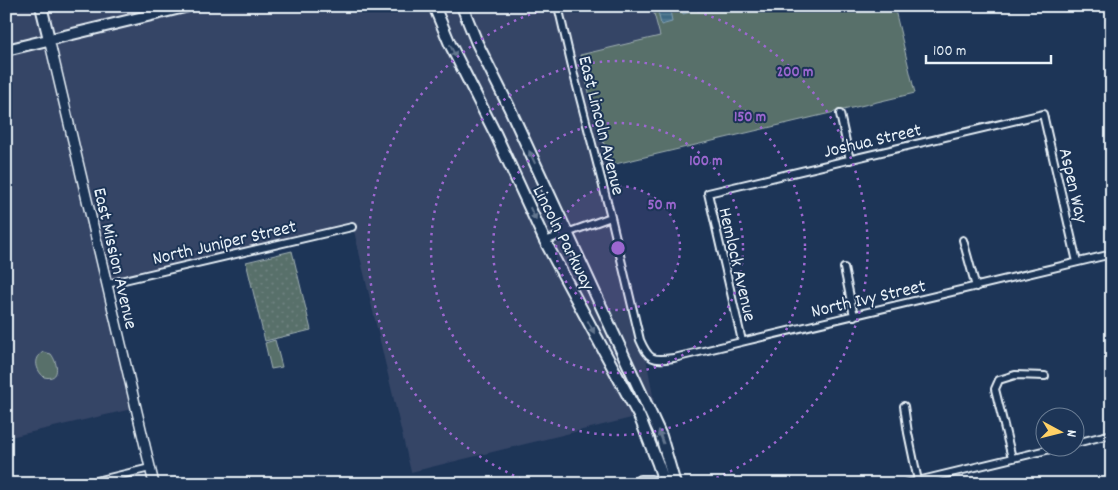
<svg xmlns="http://www.w3.org/2000/svg" width="1118" height="490" font-family="Dekko,sans-serif">
	<defs>
		<pattern id="grass-dots" width="8" height="8" patternUnits="userSpaceOnUse" patternTransform="scale(1.25)"><rect width="8" height="8" fill="#586f6b"/><path d="M2 2h.1M6 6h.1" fill="none" stroke="#708481" stroke-width="1.8" stroke-linecap="round"/></pattern>
		<pattern id="water-rules" width="6" height="5" patternUnits="userSpaceOnUse" patternTransform="scale(1.25)"><rect width="6" height="5" fill="#3f6b85"/><path d="M0 2.5h6" fill="none" stroke="#5b8197"/></pattern>
	</defs>
	<rect width="100%" height="100%" fill="#1d3557"/>
	<filter id="ink" filterUnits="userSpaceOnUse"><feTurbulence type="fractalNoise" baseFrequency=".02" numOctaves="2"/><feDisplacementMap in="SourceGraphic" scale="10" xChannelSelector="R" yChannelSelector="G"/><feConvolveMatrix kernelMatrix="1 2 1 2 8 2 1 2 1" color-interpolation-filters="sRGB"/></filter>
	<g filter="url(#ink)">
		<path fill="#344466" d="M6,6H652L659,33L692,26L717,139L599,168L645,352L656,412L411,472L353,227L107,284L136,408L6,438Z"/>
		<path fill="url(#grass-dots)" stroke="#a0b0b2" d="M292,251L311,330L265,341L246,262Z"/>
		<path fill="#586f6b" stroke="#a0b0b2" d="M652,6H894L915,93L611,165L595,117L580,55L660,36Z
			M275,340L282,367L271,369L265,343Z
			M43,352L51,354C58,363 61,381 44,377C36,370 33,359 43,352Z"/>
		<path fill="url(#water-rules)" stroke="#83a1b3" d="M657,6H689L690,12L683,14L681,7L670,9L672,22L661,25Z"/>
		<g fill="none" stroke-linecap="round" stroke-linejoin="round">
			<g stroke="#e8f1f8" stroke-width="10">
				<path id="street" d="M558,6L574,75L611,217L640,340C649,360 652,361 674,358L1112,254
					M840,114L850,160
					M963,240L976,287
					M545,241L611,217
					M844,268L854,316
					M107,284L352,227
					M742,341L708,193L1043,114L1077,262
					M904,406L908,433L918,481
					M1076,443L1112,434
					M1012,458L995,389L999,380L1015,375L1045,376
					M84,484L150,468
					M630,484L640,481
					M905,484L1055,448"/>
			</g>
			<g stroke="#e8f1f8" stroke-width="12">
				<path id="secondary" d="M49,39L154,484"/>
			</g>
			<g stroke="#e8f1f8" stroke-width="14">
				<path id="primary" d="M41,6L49,39
					M434,6L450,44L496,135L545,241L640,418L658,464L665,484
					M462,6L477,43L509,107L661,436L675,484
					M6,50L189,6
					M640,481H651L657,484"/>
			</g>
			<use href="#street" stroke="#1d3557" stroke-width="6"/>
			<use href="#secondary" stroke="#1d3557" stroke-width="9"/>
			<use href="#primary" stroke="#1d3557" stroke-width="10"/>
		</g>
		<defs><path id="oneway-solid" d="M-6-.8H1V-3.2L6.5 0L1 3.2V.8H-6Z" transform="scale(1.25)"/></defs>
		<g fill="#64778f">
			<use href="#oneway-solid" transform="translate(453 51) rotate(64)"/>
			<use href="#oneway-solid" transform="translate(532 157) rotate(-115)"/>
			<use href="#oneway-solid" transform="translate(533 214) rotate(65)"/>
			<use href="#oneway-solid" transform="translate(591 327) rotate(62)"/>
			<use href="#oneway-solid" transform="translate(661 437) rotate(-110)"/>
		</g>
	</g>
	<circle cx="618" cy="248" r="62" fill="#9c67d0" fill-opacity=".12"/>
	<g fill="none" stroke="#9c67d0" stroke-width="2.5" stroke-dasharray="2.5 5">
		<circle cx="618" cy="248" r="62"/>
		<circle cx="618" cy="248" r="125"/>
		<circle cx="618" cy="248" r="187"/>
		<path d="M535 484A250 250 0 0 1 553 7M683 7A250 250 0 0 1 701 484"/>
	</g>
	<g text-anchor="middle" stroke-width="4" stroke-linejoin="round" paint-order="stroke">
		<g font-size="19" fill="#e8f1f8" stroke="#1d3557">
			<text transform="translate(603 125) rotate(76)" y="7">East Lincoln Avenue</text>
			<text transform="translate(872 139) rotate(-13)" y="7">Joshua Street</text>
			<text transform="translate(1075 185) rotate(77)" y="7">Aspen Way</text>
			<text transform="translate(565 237) rotate(63)" y="7">Lincoln Parkway</text>
			<text transform="translate(224 241) rotate(-13)" y="7">North Juniper Street</text>
			<text transform="translate(117 258) rotate(77)" y="7">East Mission Avenue</text>
			<text transform="translate(739 264) rotate(77)" y="7">Hemlock Avenue</text>
			<text transform="translate(868 297) rotate(-13)" y="7">North Ivy Street</text>
		</g>
	</g>
	<circle cx="618" cy="248" r="8" fill="#9c67d0" stroke="#1d3557" stroke-width="2.5"/>
	<g font-size="15" text-anchor="middle" font-weight="bold" fill="#9c67d0" stroke="#1d3557" stroke-width="4" stroke-linejoin="round" paint-order="stroke">
		<text x="795" y="76">200 m</text>
		<text x="750" y="121">150 m</text>
		<text x="706" y="165">100 m</text>
		<text x="662" y="209">50 m</text>
	</g>
	<rect width="1118" height="490" fill="none" stroke="#1d3557" stroke-width="25"/>
	<rect x="12" y="12" width="1093" height="465" fill="none" stroke="#e8f1f8" stroke-width="2" filter="url(#ink)"/>
	<g transform="translate(1060 432) rotate(97)"><circle r="24" fill="#1d3557" stroke="#6e8097"/>
	<path d="M0-4L9 19L0 12L-9 19Z" fill="#ffd166"/>
	<text y="-8" font-size="14" font-weight="bold" text-anchor="middle" fill="#e8f1f8">N</text>
	</g>
	<path d="M926 55v8h125v-8" fill="none" stroke="#e8f1f8" stroke-width="2.5"/>
	<text x="933" y="55" font-size="15" fill="#e8f1f8" stroke="#1d3557" stroke-width="4" paint-order="stroke">100 m</text>
</svg>
